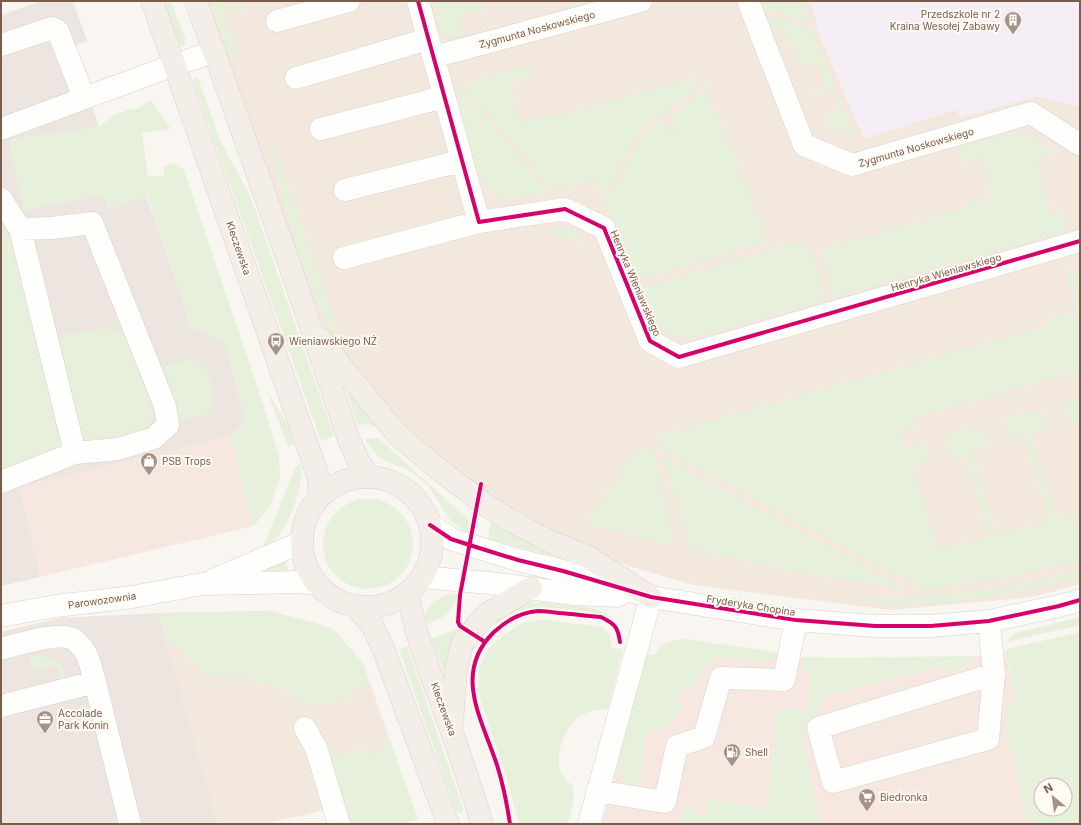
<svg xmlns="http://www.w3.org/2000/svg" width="1081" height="825" font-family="Inter,sans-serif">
	<rect width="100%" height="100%" fill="#f9f5f0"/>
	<path fill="#f2e8de" d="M203,1H1080V584L1033,597L891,610L693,585L606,559L492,500L406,432L326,331L305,288Z
		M269,611L318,624L333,629L363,663L400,769L330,809L263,824H218L158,613Z"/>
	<path fill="#f6e8e1" d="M231,436L253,526L40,577L19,487Z
		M684,639L802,657L825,697L946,665L971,656L1005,653L1016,699L1035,824H602L647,654L654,656L660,646L668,642Z"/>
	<path fill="#ede5e0" d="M42,1H73L87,41L73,46L99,127L14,139L9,146L11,155L55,204L104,195L108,209L146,196L185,306L188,326L224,342L246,420L231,436L19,487L40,577L1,586V15Z
		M158,613L218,824H1V632L59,618Z"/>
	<path fill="#f6eef6" d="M810,1H1080V107L1038,96L960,117L956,110L864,139L822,42Z"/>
	<path fill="#e7f0db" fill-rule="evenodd" d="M164,1H171L186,40L184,46L180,45Z
		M209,1H221L238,52L229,55Z
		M233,1H249L238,16Z
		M432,1H482L484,9L458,16L464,37C439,42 437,19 432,1Z
		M569,1H587L589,5L572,10Z
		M759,1H804L810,23L787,15L776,9L763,13Z
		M774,18L811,28L835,87L830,94L825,93L810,96L826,88L816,63L800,68L785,30L771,27L766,21Z
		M531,65L535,77L509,84L520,123L550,115L552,118L697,77L695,91L641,128L603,199L594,178L552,191L468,90L470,86L475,81Z
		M196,78H198L220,140L251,198L334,436L321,441L193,81Z
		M705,82H707L713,110H717L728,147L732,146L743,183H747L757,220L760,219L766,242L636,280L605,204L644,133L665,119L670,135L676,134L672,120L673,114L705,89Z
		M455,90H464L547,192C533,196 518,202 504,198C495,196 485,187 481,179C473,165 454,105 455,90Z
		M839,95L853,129L849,136L823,118L828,112L832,116L841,105L835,99Z
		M151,100L171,129L142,133L148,177L165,175L163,166L176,164L184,170L259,392L279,456L280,477L270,507L253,526L231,436L246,420L224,342L188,326L185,306L147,196L108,209L104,195L24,210L9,146L15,139L99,127L114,115L131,109L139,108Z
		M1001,136H1025L1041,142L1054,154L1036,158L1051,212L1071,219L1060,233L833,297L821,251L965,208V205L993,197L982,156L961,162L957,147Z
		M269,145H274L339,332L356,368C339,341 322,313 309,283C291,238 280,192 269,145Z
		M563,227L577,231L585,244L540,230Z
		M1,229L10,236L66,437L59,451L1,475Z
		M800,241L809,246L826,300L686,340L658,328L643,288Z
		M1080,268V371L915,417L916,425L901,429L905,448L917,445H924L928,451C928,462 922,464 913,468L938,549L989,537L965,454L951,456C945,451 945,446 945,439L948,434L975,427L981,429L986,434C986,448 984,447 972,451L997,535L1050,521L1024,437L1011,439C1004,433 1003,426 1009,418L1038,410C1045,413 1048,421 1045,429L1030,435L1057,520L1080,514V560L1016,576L924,590L661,449L658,436L1049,325L1048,319L1077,311L1066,271Z
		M108,328L125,335L152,408L153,417L148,429L91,446L81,436L56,341L64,335Z
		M189,359H195L206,370L211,379L214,405L206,415L183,420L179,419L164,366Z
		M267,391L288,425L294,445L288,447Z
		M350,391L404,450L376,427L369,424L358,425L347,394Z
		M1080,399V421L1073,423C1067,420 1060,412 1065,404C1067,401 1076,400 1080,399Z
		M378,438L469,520L468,533L451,521L429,487L417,476L404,468L387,462L379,457L364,439Z
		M639,446L654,452L674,546L586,524Z
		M663,457L907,589L796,572L690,548Z
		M301,463C304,482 291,521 278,536C274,541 268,544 263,547L293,473L296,467Z
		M323 544a45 45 0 1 1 90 0a45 45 0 1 1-90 0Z
		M491,519L554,553L552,556L488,539Z
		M284,557L288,570L240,577Z
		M1080,570V577C1008,597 935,608 861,603V601L979,592L1023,584Z
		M451,594L457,595C455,610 441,620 427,624L425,612C432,602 439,598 451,594Z
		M539,602L595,608L610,616L583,611L540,607L529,608L510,614L497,623L491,622L523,604Z
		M269,611L318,624L333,629L363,663L369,681L344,701L308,705L281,689L249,678L224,676L205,677L180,646L167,644L158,613Z
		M1080,617V625L1006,642L1014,634L1019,632Z
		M544,620L603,627L610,636L612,648L623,649L608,708C598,710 587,711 579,717C565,728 555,753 560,770C562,776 569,782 573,787V805L568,824H519L505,772L490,729L478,691L479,666L490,647L504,635L522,623Z
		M457,629L460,631L445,670H443L431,639Z
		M1080,632V824H1028L1006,730L1005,707L1015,702L1016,699L1005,650ZM1041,785H1065V809H1041Z
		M684,639L776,652C775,659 772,661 766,662L716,657C703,664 698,679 691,691L679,689L677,703L681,704C674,727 667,726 646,733L639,791C626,786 620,778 617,765L647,654L654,656C663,642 668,642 684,639Z
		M407,646L463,808V812L459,813L456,811L399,649Z
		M34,655C48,656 70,661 63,680H60L57,665L32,670L29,657Z
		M971,656L972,662L962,669L948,674L945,665L825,697L802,740L820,824H680L684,805L705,816L707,799L766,808L778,708L807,709L809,681L802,657L839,658Z
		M389,738L418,819L404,824H347L327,749C341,759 351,752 365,748L368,755L377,753Z"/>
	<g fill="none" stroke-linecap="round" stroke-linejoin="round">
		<g stroke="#d7d1cb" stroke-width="23">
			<path id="minor" d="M418,1L479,222L565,209L604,228L650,341L679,357L1080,241
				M748,1L804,145L852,165L1031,113L1079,144
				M277,21L349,1
				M1,45L52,28L58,31L84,98
				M433,57L641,1
				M296,78L428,39
				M1,129L174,65L214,52
				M321,129L444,97
				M345,190L461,161
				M1,199L20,229L75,453L1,482
				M20,229L52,228L92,223L165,406L168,425L154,438L118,449L75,453
				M344,258L479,222
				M430,525L451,539L479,548L518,560L563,571L651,597L796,620L875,626H931L989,621L1059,606L1080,600
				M422,577L490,583L574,594L618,596
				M213,580L302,542
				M1,616L56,606L132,597L202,584L298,582L317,584
				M989,621L994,674L818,728L833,782L988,739L994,674
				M1,649C17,645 58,631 73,639C77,641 81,646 84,650C90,659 92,671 95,682L130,824
				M1,706L95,682
				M305,728L316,748L339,824
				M597,791L665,802L677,746L704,737L721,678L784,680L796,620
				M589,824L651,597"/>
		</g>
		<g stroke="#dad1cc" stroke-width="23">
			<path id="major" d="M152,1L318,476L320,497
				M196,1L289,263L348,437L359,462L370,477
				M321,339L345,371L397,434L437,468L487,506L515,523L549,541L588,557L651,597
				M302 542a65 65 0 1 1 130 0a65 65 0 1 1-130 0Z
				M408,593C414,630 427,664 440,699C455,740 470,782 482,824
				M356,607L372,625L383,648L448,824
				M452,724L456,669L462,644L477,625L487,614L531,588"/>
		</g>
		<use href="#minor" stroke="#fefefd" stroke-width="22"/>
		<use href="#major" stroke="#f3eee8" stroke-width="22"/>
		<g stroke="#fffaf3" stroke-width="6">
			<path id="cycleway" d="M418,1L479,222L565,209L604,228L650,341L679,357L1080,241
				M481,484L460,595L458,622L460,626L485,642
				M430,525L451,539L479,548L518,560L563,571L651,597L796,620L875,626H931L989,621L1059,606L1080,600
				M510,824C507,804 503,784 497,765C482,719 452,673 494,632C506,621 521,612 538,611C544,611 552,612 559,613C573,614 587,616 601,617C615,624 618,627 620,642"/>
		</g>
		<use href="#cycleway" stroke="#d6006c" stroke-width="4"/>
	</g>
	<defs>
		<g id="building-pin" transform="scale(0.9)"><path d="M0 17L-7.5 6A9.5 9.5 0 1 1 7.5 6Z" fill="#a69286" stroke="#fffaf3"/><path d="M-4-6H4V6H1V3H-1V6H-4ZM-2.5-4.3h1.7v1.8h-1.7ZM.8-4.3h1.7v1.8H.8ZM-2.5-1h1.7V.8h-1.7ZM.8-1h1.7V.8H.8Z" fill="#fff"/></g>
		<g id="bus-pin" transform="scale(0.9)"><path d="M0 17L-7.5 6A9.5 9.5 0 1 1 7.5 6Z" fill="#a69286" stroke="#fffaf3"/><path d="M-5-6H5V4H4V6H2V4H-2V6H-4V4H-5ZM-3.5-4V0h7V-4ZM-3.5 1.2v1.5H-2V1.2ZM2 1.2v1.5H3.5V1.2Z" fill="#fff"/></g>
		<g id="shop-pin" transform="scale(0.9)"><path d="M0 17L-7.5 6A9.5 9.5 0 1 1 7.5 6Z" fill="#a69286" stroke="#fffaf3"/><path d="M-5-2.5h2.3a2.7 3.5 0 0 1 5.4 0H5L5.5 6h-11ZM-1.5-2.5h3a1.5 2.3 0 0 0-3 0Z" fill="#fff"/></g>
		<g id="office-pin" transform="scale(0.9)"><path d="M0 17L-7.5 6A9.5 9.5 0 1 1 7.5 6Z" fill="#a69286" stroke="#fffaf3"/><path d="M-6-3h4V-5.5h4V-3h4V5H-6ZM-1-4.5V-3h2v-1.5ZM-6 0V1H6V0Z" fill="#fff"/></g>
		<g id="fuel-pin" transform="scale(0.9)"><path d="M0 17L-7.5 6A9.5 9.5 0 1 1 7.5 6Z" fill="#a69286" stroke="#fffaf3"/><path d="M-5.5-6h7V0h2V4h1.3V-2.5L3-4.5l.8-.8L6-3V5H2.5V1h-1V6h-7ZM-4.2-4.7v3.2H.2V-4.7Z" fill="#fff"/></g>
		<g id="supermarket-pin" transform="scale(0.9)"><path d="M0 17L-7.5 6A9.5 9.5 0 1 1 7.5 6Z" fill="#a69286" stroke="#fffaf3"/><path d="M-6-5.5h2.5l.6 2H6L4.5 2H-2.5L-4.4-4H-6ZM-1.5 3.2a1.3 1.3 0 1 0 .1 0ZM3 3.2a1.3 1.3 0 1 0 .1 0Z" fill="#fff"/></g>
	</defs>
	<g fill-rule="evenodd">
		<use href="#building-pin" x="1013" y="20"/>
		<use href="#bus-pin" x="276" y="341"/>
		<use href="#shop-pin" x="149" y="461"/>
		<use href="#office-pin" x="45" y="719"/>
		<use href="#fuel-pin" x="732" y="752"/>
		<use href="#supermarket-pin" x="867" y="797"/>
	</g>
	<g text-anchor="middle" stroke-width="4" stroke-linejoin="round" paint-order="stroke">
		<g font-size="10" fill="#7a5c4d" stroke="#fffaf3" text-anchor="start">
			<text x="1000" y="18" text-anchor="end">Przedszkole nr 2<tspan x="1000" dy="12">Kraina Wesołej Zabawy</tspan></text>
			<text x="289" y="345">Wieniawskiego NŻ</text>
			<text x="162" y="465">PSB Trops</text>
			<text x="58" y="717">Accolade<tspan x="58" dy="12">Park Konin</tspan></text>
			<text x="745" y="756">Shell</text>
			<text x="880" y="801">Biedronka</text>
		</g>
		<g font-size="10" fill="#7a5c4d" stroke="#fffaf3">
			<text transform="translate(537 29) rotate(-15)" y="4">Zygmunta Noskowskiego</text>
			<text transform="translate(916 147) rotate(-16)" y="4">Zygmunta Noskowskiego</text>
			<text transform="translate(239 248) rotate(71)" y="4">Kleczewska</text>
			<text transform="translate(946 272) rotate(-16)" y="4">Henryka Wieniawskiego</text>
			<text transform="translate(636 283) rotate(67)" y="4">Henryka Wieniawskiego</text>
			<text transform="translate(102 600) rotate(-8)" y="4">Parowozownia</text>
			<text transform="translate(751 605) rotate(9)" y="4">Fryderyka Chopina</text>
			<text transform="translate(444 709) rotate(70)" y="4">Kleczewska</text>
		</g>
	</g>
	<rect width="1081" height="825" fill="none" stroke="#7a5c4d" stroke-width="4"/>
	<g transform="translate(1053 797) rotate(331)"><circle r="19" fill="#fffaf3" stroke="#cabbb1"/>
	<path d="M0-3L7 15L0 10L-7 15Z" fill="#a69286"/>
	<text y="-6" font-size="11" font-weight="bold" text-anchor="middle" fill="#7a5c4d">N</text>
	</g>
</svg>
